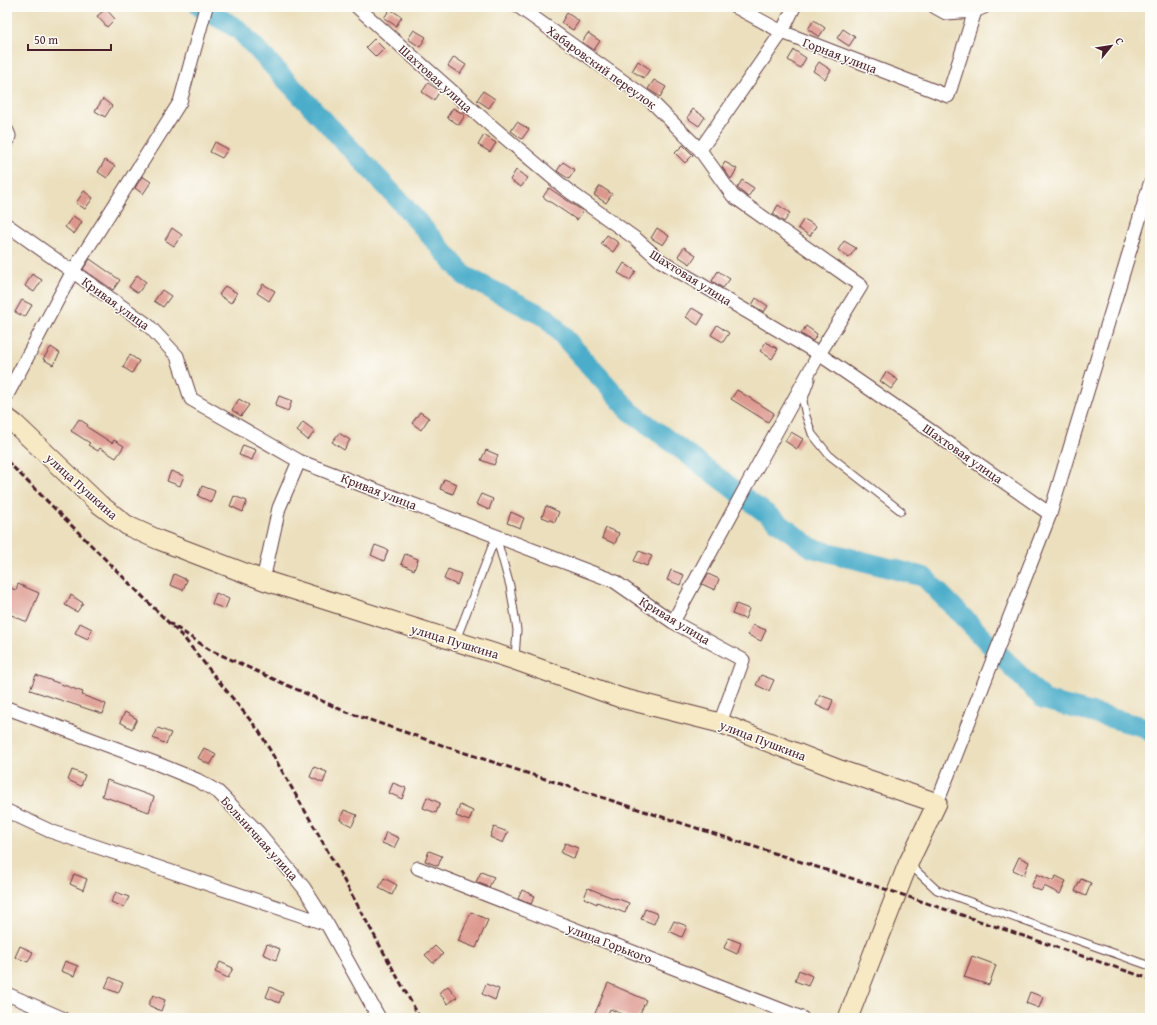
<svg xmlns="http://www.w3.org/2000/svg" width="1157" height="1025" font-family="'Gentium Book Plus',serif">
	<rect width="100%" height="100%" fill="#fdfcf7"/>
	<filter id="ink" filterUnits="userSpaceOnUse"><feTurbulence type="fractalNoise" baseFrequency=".025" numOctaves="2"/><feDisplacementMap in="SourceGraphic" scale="8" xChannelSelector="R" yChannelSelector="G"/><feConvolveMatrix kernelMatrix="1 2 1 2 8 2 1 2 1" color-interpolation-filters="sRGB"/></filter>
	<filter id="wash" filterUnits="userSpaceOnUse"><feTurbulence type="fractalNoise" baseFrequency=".012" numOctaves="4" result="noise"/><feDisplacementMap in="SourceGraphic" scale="16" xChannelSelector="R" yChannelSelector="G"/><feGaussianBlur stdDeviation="0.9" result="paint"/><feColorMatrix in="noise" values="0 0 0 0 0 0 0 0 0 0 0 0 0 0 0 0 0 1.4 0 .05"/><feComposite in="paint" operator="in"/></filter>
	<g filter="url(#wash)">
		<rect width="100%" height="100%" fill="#ebdfbd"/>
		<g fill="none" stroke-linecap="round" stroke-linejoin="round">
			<path stroke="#4badca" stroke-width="20" d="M200,7L238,29L398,199L465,276L547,318L630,411L812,548L924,577L1044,700L1140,726L1150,732"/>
		</g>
		<g id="blocks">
			<path fill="#dd988e" d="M106,9L115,19L107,27L97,16Z
				M390,9L402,17L396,26L384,18Z
				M567,13L579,21L573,30L561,23Z
				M814,20L825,28L819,37L808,29Z
				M843,29L855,37L849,46L837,38Z
				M414,30L426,37L420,47L408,39Z
				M588,33L600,41L594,50L582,42Z
				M374,39L384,49L376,57L366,47Z
				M794,50L806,58L800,68L788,60Z
				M454,57L466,65L460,74L448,66Z
				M638,61L650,69L644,78L632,71Z
				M819,62L831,70L825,79L813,71Z
				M654,80L666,87L660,97L648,89Z
				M428,83L440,91L434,100L422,92Z
				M483,91L495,99L489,108L477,100Z
				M103,99L112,106L105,117L95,111Z
				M453,108L465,115L459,125L447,117Z
				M693,109L705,117L699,126L687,118Z
				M517,122L529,129L522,139L511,131Z
				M484,135L496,143L490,152L478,145Z
				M215,142L228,149L222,158L210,152Z
				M683,145L693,155L685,163L675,153Z
				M105,160L115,166L107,178L98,172Z
				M563,162L575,170L569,179L557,171Z
				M725,162L737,169L731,179L722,167Z
				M516,170L528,178L521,187L510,180Z
				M142,176L151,182L143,194L135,188Z
				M742,180L754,188L748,197L737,188Z
				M600,186L612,194L606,203L594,195Z
				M549,188L583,211L577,220L543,197Z
				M84,191L93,198L85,209L76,203Z
				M778,205L790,213L784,222L773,214Z
				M73,216L82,222L74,234L65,227Z
				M804,219L816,226L810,236L798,228Z
				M172,228L182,235L174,246L165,240Z
				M657,228L669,236L663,245L651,238Z
				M607,235L619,243L613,252L601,244Z
				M844,241L856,248L849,258L838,250Z
				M684,247L696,255L690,264L678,256Z
				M90,259L120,280L113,290L83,269Z
				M624,263L636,271L630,280L618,273Z
				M718,271L730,279L723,288L712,281Z
				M32,274L42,280L34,292L25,286Z
				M137,275L146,282L138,293L129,287Z
				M263,284L275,291L269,301L257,293Z
				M225,286L237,293L231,303L219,295Z
				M162,290L171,296L163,307L154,301Z
				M756,298L768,306L764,312L752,305Z
				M22,300L32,305L25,317L15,312Z
				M692,308L704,315L698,325L686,317Z
				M717,325L729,333L723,342L711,335Z
				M806,326L817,334L813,341L801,334Z
				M766,342L778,349L772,359L760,351Z
				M51,347L60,353L53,365L43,359Z
				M130,355L139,361L132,373L123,367Z
				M886,372L898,380L891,389L880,381Z
				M737,390L774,413L768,422L731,399Z
				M279,396L292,401L288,411L275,406Z
				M239,399L249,405L241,416L232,410Z
				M420,412L429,418L421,430L412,423Z
				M79,419L88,425L87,427L112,443L114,440L124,446L116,458L100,448L98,451L88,445L90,443L71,431Z
				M303,422L315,431L308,440L297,431Z
				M791,432L803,439L797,449L785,441Z
				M339,433L350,440L344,450L332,442Z
				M243,445L256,450L252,460L239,455Z
				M486,450L498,455L494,465L481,460Z
				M171,471L184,476L180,486L167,481Z
				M444,479L457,484L453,494L440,489Z
				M202,486L215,491L211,502L198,496Z
				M481,494L493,499L489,510L476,504Z
				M234,496L247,501L243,512L230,506Z
				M546,506L559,512L555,522L542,517Z
				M511,512L524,518L520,528L507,523Z
				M606,528L619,533L615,544L602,538Z
				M375,545L388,550L384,561L371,555Z
				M639,551L652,556L647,566L634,561Z
				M405,554L418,559L414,570L401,564Z
				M448,569L461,574L457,585L444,579Z
				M671,570L684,575L680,585L667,580Z
				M174,574L187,580L183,590L170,585Z
				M708,574L719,579L715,590L702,584Z
				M18,584L39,593L27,622L7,613V587L16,590Z
				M216,593L229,599L225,609L212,604Z
				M71,595L83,603L77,612L65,605Z
				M736,604L749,609L745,619L732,614Z
				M80,623L92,629L88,639L75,633Z
				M753,625L766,630L761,641L748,635Z
				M36,675L83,692L82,695L106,704L103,714L30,690Z
				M761,675L774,680L769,691L756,685Z
				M820,695L833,700L829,711L816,705Z
				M125,712L137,719L132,729L120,722Z
				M158,728L171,733L166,744L153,738Z
				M204,748L216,755L210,765L198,758Z
				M314,767L327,772L323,783L310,777Z
				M72,770L85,775L81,786L68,780Z
				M107,780L154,797L149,812L102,796Z
				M393,783L406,788L402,799L389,793Z
				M427,797L440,803L436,813L423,808Z
				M460,805L473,811L469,821L456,816Z
				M344,810L357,815L352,826L340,820Z
				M494,827L508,832L503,843L490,837Z
				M386,832L399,838L394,848L382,843Z
				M565,843L578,848L574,859L561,853Z
				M429,851L442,856L438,866L425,861Z
				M1019,857L1029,862L1024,875L1013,870Z
				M481,872L494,877L489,887L476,882Z
				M74,874L87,879L83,890L70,884Z
				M1037,874L1053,881L1056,876L1066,881L1060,894L1044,886L1041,891L1031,887Z
				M384,878L397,885L392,895L379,888Z
				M1081,879L1091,883L1086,896L1075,891Z
				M588,888L616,899V898L629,903L625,913L597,902V904L584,898Z
				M522,890L535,896L531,904L518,899Z
				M116,892L129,897L124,907L111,902Z
				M645,909L658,914L654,924L641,919Z
				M471,912L488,920L476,948L458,941Z
				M674,921L687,926L682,937L669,931Z
				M728,938L741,943L737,954L724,948Z
				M267,944L280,949L276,960L263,954Z
				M20,946L33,952L28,962L15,957Z
				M435,946L443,954L433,963L425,955Z
				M972,956L996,965L989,985L964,977Z
				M65,961L78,966L74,976L61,971Z
				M220,962L233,968L228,978L215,972Z
				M799,970L812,976L808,986L795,981Z
				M110,977L123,983L118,993L105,988Z
				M608,983L646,1000L638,1018H632L610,1009L606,1018H593Z
				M486,984L499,989L495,1000L482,994Z
				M448,986L457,997L448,1004L439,993Z
				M270,987L283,993L279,1003L266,997Z
				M1030,992L1043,997L1039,1008L1026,1003Z
				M153,995L165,1000L161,1011L148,1005Z"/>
		</g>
	</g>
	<g filter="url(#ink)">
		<use href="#blocks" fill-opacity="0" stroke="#623c41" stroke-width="1"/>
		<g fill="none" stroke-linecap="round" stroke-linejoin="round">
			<g stroke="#623c41" stroke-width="9">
				<path id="lane" d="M811,379L803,401L806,416L812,434L829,455L901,511
					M456,640L496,536L510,586L517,630L515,658
					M909,864L937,890L1150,966"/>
			</g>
			<g stroke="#623c41" stroke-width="15">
				<path id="street" d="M357,7L489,124L566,189L636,239L661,261L819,354L931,431L1050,514
					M519,7L651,101L700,150L733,196L861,286L819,354L753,474L673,622
					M736,7L782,32L948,96L975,11
					M935,7L946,13L975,11L984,7
					M7,131L9,136L7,143
					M700,150L782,32L794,7
					M7,225L148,325L177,356L191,399L299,461L614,581L673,622L743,660L720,723
					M7,395L73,271L180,102L206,7
					M263,580L279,508L299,461
					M7,708L158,764L197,780L218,792L258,832L304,888L327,924L379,1018
					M937,803L1050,514L1150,184
					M7,811L50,831L327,924
					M418,868L802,1018
					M7,994L62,1018"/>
			</g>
			<g stroke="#623c41" stroke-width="21">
				<path id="secondary" d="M7,418L15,424L99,504L128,526L159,540L263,580L515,660L621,698L720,723L840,770L937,803L908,864L848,1018"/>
			</g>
			<use href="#lane" stroke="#fff" stroke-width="7"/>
			<use href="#street" stroke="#fff" stroke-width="13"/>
			<use href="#secondary" stroke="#f6e9c3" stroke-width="19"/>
			<path stroke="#4a1f2b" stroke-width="3" stroke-dasharray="6 3" stroke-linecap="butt" d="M7,461L184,638L259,731L316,830L420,1018
				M168,622L210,650L344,711L462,752L897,893L1150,979"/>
		</g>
	</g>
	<g text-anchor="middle" stroke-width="3" stroke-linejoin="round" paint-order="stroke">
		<g font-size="13" fill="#4a1f2b" stroke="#fdfcf7">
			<text transform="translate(840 55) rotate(21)" y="5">Горная улица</text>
			<text transform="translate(602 67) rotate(36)" y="5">Хабаровский переулок</text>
			<text transform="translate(436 78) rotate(42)" y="5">Шахтовая улица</text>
			<text transform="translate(691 277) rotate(32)" y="5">Шахтовая улица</text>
			<text transform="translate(116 303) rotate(36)" y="5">Кривая улица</text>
			<text transform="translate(963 453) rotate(35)" y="5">Шахтовая улица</text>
			<text transform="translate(82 486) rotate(42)" y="5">улица Пушкина</text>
			<text transform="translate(379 491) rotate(21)" y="5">Кривая улица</text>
			<text transform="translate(675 620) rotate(31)" y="5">Кривая улица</text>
			<text transform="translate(455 641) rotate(17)" y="5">улица Пушкина</text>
			<text transform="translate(763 740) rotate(21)" y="5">улица Пушкина</text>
			<text transform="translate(260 838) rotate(48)" y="5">Больничная улица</text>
			<text transform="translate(610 943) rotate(21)" y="5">улица Горького</text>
		</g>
	</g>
	<rect width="1157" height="1025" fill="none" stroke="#fdfcf7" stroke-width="24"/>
	<g transform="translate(1111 46) rotate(60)" stroke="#fdfcf7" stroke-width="3" paint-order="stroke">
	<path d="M0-3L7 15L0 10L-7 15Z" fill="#4a1f2b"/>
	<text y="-6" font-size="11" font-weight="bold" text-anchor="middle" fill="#4a1f2b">С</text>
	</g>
	<path d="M28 44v6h83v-6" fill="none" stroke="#4a1f2b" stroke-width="2"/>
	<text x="34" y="44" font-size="12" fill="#4a1f2b" stroke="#fdfcf7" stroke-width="3" paint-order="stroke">50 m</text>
</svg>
